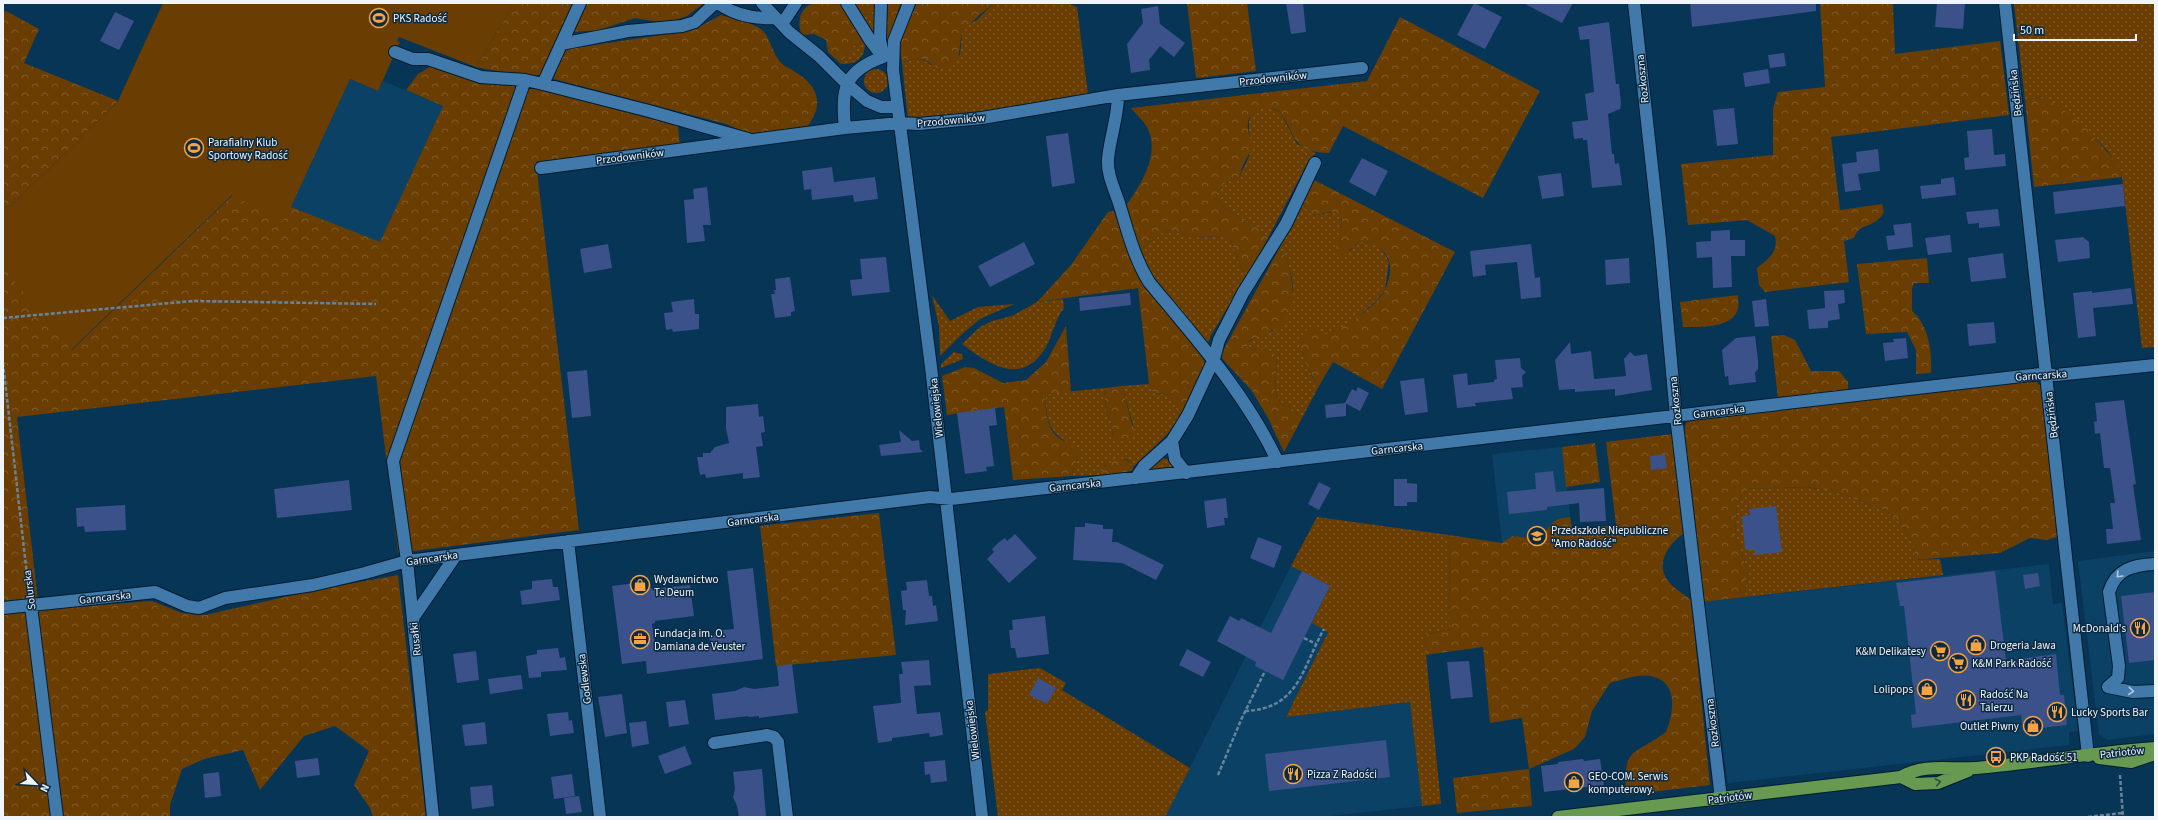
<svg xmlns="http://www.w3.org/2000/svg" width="2158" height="820" font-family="'Source Sans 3',sans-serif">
	<defs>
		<pattern id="grass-dots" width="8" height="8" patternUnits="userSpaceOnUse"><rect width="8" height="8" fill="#6a3e02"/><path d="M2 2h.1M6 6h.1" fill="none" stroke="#805a28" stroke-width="1.8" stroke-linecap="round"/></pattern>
		<pattern id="forest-crowns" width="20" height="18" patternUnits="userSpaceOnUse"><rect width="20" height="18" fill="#6a3e02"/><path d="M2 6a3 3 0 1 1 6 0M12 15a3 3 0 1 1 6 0" fill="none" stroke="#805a28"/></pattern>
	</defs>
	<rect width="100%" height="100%" fill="#063556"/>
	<path fill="#0c4166" d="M350,79L378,91L383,81L443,106L380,243L291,207Z
		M1562,447L1572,530L1511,624L1492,454Z
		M2155,551V734L2107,740L2099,734L2078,561Z
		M2049,564L2053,605L2062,602L2078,731L2069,732V745L1728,783L1703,602Z
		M1291,566L1330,586L1312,622L1328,631L1286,717L1410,702L1422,806L1321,817H1165Z"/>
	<path fill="url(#grass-dots)" d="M994,3H1067L1077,7L1088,95L998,110L908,119L902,62C913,59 921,56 931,65L960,55L962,33L967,25L977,20Z
		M2014,3H2155V347L2142,348L2122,177C2112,142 2068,118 2039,97L2025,100Z
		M877,14L875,36L871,35L860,15Z
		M865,40C866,57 857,65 841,64L853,46Z
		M864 81a12 12 0 1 1 24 0a12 12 0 1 1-24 0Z
		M1266,106L1280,112L1297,144L1316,153L1310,158L1268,238C1263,233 1257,227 1251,223C1237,214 1221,211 1216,194L1225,183L1240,176C1242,169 1247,163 1249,156C1254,137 1238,111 1266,106Z
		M1303,203C1305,206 1307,211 1310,213C1321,220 1348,198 1340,231L1350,251L1359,241C1375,243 1382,247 1389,262L1385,290L1376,301L1348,326L1334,333L1324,335L1302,351L1312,377L1319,386L1302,418C1298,415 1294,410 1290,407C1287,406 1284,405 1282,403C1267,388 1283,369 1274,352L1247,347V343L1262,333L1273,331C1278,320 1287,309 1291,298C1296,286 1289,257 1279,249Z
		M1173,230L1191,237L1225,236L1231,241L1241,268L1247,276L1211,335L1207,345C1183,316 1153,286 1140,250L1165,231Z
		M932,295L950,321L978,307L1014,304L980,319L962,334L940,356L939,326Z
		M1063,299L1064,308C1055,319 1053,334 1046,347C1022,387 990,365 962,344L980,327L992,321L1012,316L1037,302Z
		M954,352L962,354L963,359L941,368V364Z
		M1149,384L1153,392C1158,395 1163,393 1168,395C1175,399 1177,414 1180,421L1175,427L1133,467L1131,462L1126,459L1105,465L1101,475L1072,476L1079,452C1053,432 1045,430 1046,394L1104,388L1106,410L1112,424L1113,438L1133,425L1122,386Z
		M1159,457L1170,460L1177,469L1146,472Z
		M1805,487L1834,491L1887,511L1899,522L1908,534L1915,548L1914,560L1940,559L1943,575L1745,597L1747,569L1735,535L1737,502L1747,489Z
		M1317,517L1449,535L1450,629L1424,635L1441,804L1422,806L1410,702L1286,717L1328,632L1312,623L1330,586L1291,566Z
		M1040,668L1066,683L1062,690L1190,768L1165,817H998L985,712L988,710V674Z"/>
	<path fill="url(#forest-crowns)" d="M514,3H574L540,75H517L476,67Z
		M585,3H704L687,16L676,20L659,22L635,18L599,30L571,32Z
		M814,3H841L865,40L853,46L841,64L828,52L826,40L814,34L802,35C796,23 800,7 814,3Z
		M857,3H877V14L860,15L855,6Z
		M884,3H901L898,10L890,48L885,49Z
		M917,3H994C987,9 964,27 962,34C958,46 963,64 947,68C935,72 930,59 920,59C914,58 907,61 902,62L899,42Z
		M1187,3H1247L1256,71L1196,78Z
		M1820,3H1893L1895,54L2000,41L2009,115L1831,137L1840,210L1882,204L1884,212C1875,229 1859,222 1854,238L1844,241L1849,282L1765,292L1759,285L1757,268C1768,259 1779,252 1775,236L1747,220L1688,225L1681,164L1773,155V109L1778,92L1825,87Z
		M6,11L39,29L24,63L118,101L12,205L3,208V12Z
		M721,15C732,18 756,23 764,32C771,41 773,55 782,64C787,68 795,71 800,75C821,90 822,108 807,127L753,136L726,124L550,78L562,50L693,30Z
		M1400,17L1540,91L1483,198L1343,126L1329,153C1292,152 1297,137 1280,112C1266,102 1245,110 1248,129C1249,136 1251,142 1252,148L1242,167L1240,176L1225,183L1216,194C1221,211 1237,214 1251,223C1257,227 1263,233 1268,238L1247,276L1241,268L1231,241L1225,236L1191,237L1173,230L1165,231L1140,250L1125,207C1141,185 1163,151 1145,124C1141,119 1135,113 1131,108L1367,81Z
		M431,66L531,87L678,126L680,146L536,162L579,530L398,553L376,376L17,417L39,610L152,601L182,613L205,615L316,590L398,575L426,817H373L370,808L354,785L369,751L335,726L304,736L260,790L243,750L204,759L182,769L170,805V817H3V265L72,350L347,85L291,207L380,242L443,106L406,90L418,74Z
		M2039,97L2059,106L2086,128L2118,164L2122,177L2034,187L2025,100Z
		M1314,180L1455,252L1382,389L1333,362L1319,386C1309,374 1304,358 1300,343L1305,331L1313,328L1324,335C1341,331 1377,306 1385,290C1397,263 1388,245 1359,241L1345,255H1340L1336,252C1334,242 1346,223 1340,216C1332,206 1319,219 1310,213C1307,211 1305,206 1303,203Z
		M1113,211L1117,213L1132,258L1201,350L1206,368L1180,421C1177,414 1175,399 1168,395C1163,393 1158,395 1153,392L1149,384L1138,288L1037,302L1071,265L1108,212Z
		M1279,249C1294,261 1297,307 1284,322C1275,333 1258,333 1247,343V347L1274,352C1283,369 1267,388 1282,403C1284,405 1287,406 1290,407C1294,410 1298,415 1302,418L1284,452L1268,418L1252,391L1220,356Z
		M1927,258L1929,283H1914L1912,289V311C1929,326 1932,351 1931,373L1916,374V350L1907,332L1866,334L1857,264Z
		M1738,295C1738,299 1739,304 1738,308C1734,329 1698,327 1683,327L1680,302Z
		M1066,326L1071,392L1046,394C1045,409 1046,428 1059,438C1066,443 1073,445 1079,452L1072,476L1013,480L1004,407L947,415L942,376L965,367L974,368L1003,383L1026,380L1046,362Z
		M1784,335L1795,340L1811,371H1839L1848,382V392L1778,399L1771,336Z
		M2035,381L2041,386L2060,536L2047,540L2030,538L2000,553L1914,560L1915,548L1908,534L1899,522L1887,511L1834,491L1805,487L1747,489L1737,502L1735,535L1747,569L1745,597L1703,602L1684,437L1685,426L1688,420Z
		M1122,386L1134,432L1132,437L1118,443L1113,438L1112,424L1106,410L1104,388Z
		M1672,434L1683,534C1670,543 1656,561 1666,578C1671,587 1684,594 1691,600L1710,785L1626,795C1623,746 1632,757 1666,732C1674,712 1679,681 1650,676C1637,674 1622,680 1610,683L1592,711L1585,737L1574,749L1529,769L1532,806L1457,813L1453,778L1529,769L1522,718L1490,723L1483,647L1425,655L1424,635L1450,629L1449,535L1502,543L1512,536C1521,537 1531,539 1540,534C1554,527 1547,519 1570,517L1572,530L1616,525L1606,442Z
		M1595,443L1600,482L1566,487L1562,447Z
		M1120,458L1131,462L1133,467L1132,473L1101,475L1105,465Z
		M879,513L896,655L776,666L760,526Z"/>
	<path fill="#6a3e02" d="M163,3H514L476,67L399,37L397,41L400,42L378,91L350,79L283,221L232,195L71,350L3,267V208L12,205L118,101Z"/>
	<path fill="#3b5189" d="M1286,3H1303L1306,32L1291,34Z
		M1474,3L1502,17L1485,49L1457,35Z
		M1523,3H1573L1562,23Z
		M1690,3H1816V11L1692,27Z
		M1937,3H1965L1963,29L1935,27Z
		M1158,6L1160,24L1185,43L1174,57L1160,46L1149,60L1150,70L1131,73L1127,44L1143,23L1141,9Z
		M115,12L134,21L119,50L100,41Z
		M1609,22L1616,84H1619L1621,104L1620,109L1608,114L1612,154H1614L1615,164L1619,163L1622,185L1592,188L1587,140H1583V138L1574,139L1572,122L1588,120L1585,94L1594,92L1589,39L1580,40L1578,27Z
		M1784,53L1786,66L1770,68L1768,55Z
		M1768,69L1770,83L1745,87L1743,73Z
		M1734,108L1738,144L1717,146L1713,110Z
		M1992,129L1994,155L2005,154L2006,166L1965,170L1964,158L1969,157L1967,131Z
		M1068,133L1075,183L1052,187L1046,136Z
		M1878,149L1880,171L1858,174L1861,190L1845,192L1842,164L1857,162L1856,152Z
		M1362,158L1388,171L1375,196L1349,182Z
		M832,167L834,182L875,177L878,199L854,202L853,195L812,200L811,189L804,190L802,171Z
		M1561,173L1564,196L1542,199L1538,176Z
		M1954,177L1956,195L1922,199L1920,186L1941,184V179Z
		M2123,184L2125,206L2055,214L2053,192Z
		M707,187L711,225H703L705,241L687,243L684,200L694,199L693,189Z
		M1998,209L2000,226L1979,228V223L1968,224L1966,212Z
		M1911,223L1913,247L1888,250L1886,236L1895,235L1893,225Z
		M1730,230V240H1745V256H1731L1732,287L1713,288L1712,257L1697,258L1696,242L1711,241V231Z
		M1950,235L1952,252L1928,255L1925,238Z
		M2083,237L2089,242L2090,258L2058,262L2055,240Z
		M1024,242L1035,264L990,287L978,266Z
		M608,244L612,268L584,273L580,249Z
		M1531,244L1535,278L1540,277L1541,297L1521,299L1517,262L1485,265L1486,275L1473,277L1470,251Z
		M2003,253L2006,278L1971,282L1968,258Z
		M886,257L890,292L852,296L850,280L862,279L860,259Z
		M1629,258L1630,283L1606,285L1605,260Z
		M790,277L795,311L791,312V316L775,318L771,294H775L774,290H776L775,279Z
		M2131,288L2133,304L2093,308L2096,336L2078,338L2073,293L2092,291V293Z
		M1844,290L1845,303L1838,304L1840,319L1828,321V328L1809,329L1807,310L1825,308L1824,291Z
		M1130,293L1131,305L1080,311L1079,298Z
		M694,299L695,314H699V329L673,332L672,329L666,330L664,313L673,312L671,302Z
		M1766,299L1769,326L1755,327L1752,301Z
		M1994,322L1996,343L1969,346L1967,324Z
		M1755,336L1758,360V369L1755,373L1756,382L1729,385L1728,376L1725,377L1722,350L1736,338Z
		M1906,338L1908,358L1885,361L1883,343L1894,342L1893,339Z
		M1570,342L1571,354L1591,351L1594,379L1626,376L1624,359L1630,352L1635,356L1647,354L1652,390L1615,396V389L1575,392V389L1559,390L1555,360Z
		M1520,358L1521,368L1526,372L1522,376L1523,387L1511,388L1513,399L1475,403L1476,406L1457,408L1453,375L1467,373L1468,385L1494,382V380L1497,379L1495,360Z
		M587,370L591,416L572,418L567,372Z
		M1424,378L1428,412L1405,415L1400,381Z
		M1358,387L1369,393L1360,411L1345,403L1352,389L1356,391Z
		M2124,400L2136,484L2133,485L2141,540L2107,544L2106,529H2113L2110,503H2115L2110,468H2104L2100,433L2095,434L2094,422L2097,421L2095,403Z
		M1346,403V416L1326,418L1325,405Z
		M758,404L759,417L763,416L765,432L761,433L763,446L756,447L760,477L743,479V473L706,478L705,474L700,475L697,457H703V453H710L715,447L729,443L726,428V407Z
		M995,408L997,425L989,426L994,466L986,467L987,471L965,474L957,413Z
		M899,430L912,441L919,440L920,449L923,452L881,456L879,445L901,442Z
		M1665,454L1667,468L1651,470L1650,456Z
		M1553,471L1556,492L1604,488L1606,521L1580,522L1579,503L1547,507V510L1509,514L1507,492L1536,489L1535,473Z
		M1394,479H1407V483L1417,484V502H1407V506H1394Z
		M349,480L352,510L277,518L274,489Z
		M1319,482L1331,488L1319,510L1308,504Z
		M1226,498L1228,518H1224L1225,525L1207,528L1204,501Z
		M125,505L126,530L85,532L84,526L77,527L76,508Z
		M1776,506L1782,552L1755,555L1754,550H1745L1742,516L1750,515L1749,509Z
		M1085,523L1103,525V529H1113L1112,542H1117L1164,565L1156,580L1122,563L1073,560L1075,527H1085Z
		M1015,534L1037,558L1009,583L987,559L994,552L992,549L998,543L1005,538L1007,541Z
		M1258,537L1282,546L1274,568L1250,558Z
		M753,568L763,659L647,674L646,661L622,664L612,586L650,581L651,589L690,585L694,616L655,621V623L652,624L656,652L711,646L709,636L723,634V630L734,629L727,571Z
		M1302,571L1330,586L1283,680L1255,666L1256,662L1217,641L1230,616L1239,621L1241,618L1271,633Z
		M1995,571L2006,661L2056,654L2060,695H2064L2067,725L2023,730L2021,715L1912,728L1911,715L1916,714L1904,606H1900L1896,583Z
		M2038,573L2040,586L2025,589L2023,575Z
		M552,579L553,587H558L560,600L522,605L520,591L532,589V581Z
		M927,580L929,596H932L933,606L936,605L938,621L905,625L906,610H903L901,591L907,590L906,582Z
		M2155,592V660L2129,663L2121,596Z
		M1045,616L1049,654L1017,658L1015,648H1011L1009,630H1013L1012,620Z
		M558,648L560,658L565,657L567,670L541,672V677L529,678L526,656L537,654V650Z
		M1187,649L1211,662L1203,677L1179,665Z
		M476,651L479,680L457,683L453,654Z
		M929,660L931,685L914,686L917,714L940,712L943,735L930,737L929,733L892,738V741L878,743L873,706L901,703L899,674H903L901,662Z
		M1469,661L1473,697L1451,699L1447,662Z
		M792,664L798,713L759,718V716L749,717L748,716L715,720L712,694L735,691L744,687L754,689L779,686L777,666Z
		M521,675L523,689L490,694L488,679Z
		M1038,678L1056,688L1047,704L1029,695Z
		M622,694L627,733L605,737L598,697Z
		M685,700L689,724L669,727L666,702Z
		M568,712L569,721L572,720L574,733L550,736L547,714Z
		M646,721L649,744L632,747L629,723Z
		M485,722L487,744L465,746L462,725Z
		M1386,740L1390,777L1269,791L1265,754Z
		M685,746L692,764L665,774L658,756Z
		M318,758L320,775L297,778L295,761Z
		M1583,759L1584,761L1600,759L1604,785L1544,792L1541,766L1558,764V762Z
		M945,760L947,781L931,783L930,774L925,775L924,762Z
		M762,769L766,817H739L737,806L733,797L735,789L733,772Z
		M219,772L221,796L205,798L203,774Z
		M572,774L575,796L554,799L551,777Z
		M492,785L494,806L472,809L470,787Z
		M579,796L582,812L566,814L564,798Z"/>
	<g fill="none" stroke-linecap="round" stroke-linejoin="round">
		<g stroke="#001c32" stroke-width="14">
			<path id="minor" d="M718,3C734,15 756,19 776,18
				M762,3L789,32L819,56L847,84L867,101L881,107H897
				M881,3L880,40L883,55
				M909,3L894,41L893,70L931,367L982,817
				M1634,3L1660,240L1676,416L1721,799
				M2005,3L2088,756
				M782,24L796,3
				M561,44L628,31L682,26L695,22L715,3
				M395,52L413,59H428L481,77L525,80L543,84L649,111L748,139
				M543,84L580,3
				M1118,95C1118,117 1110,137 1108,159C1107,173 1113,186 1118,200C1127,228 1133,256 1149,282C1197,340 1246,394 1278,462
				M845,128C841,89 844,71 883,57L870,40L847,3
				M541,168L845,128L900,123L919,124L982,118L1118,95L1362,68
				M1172,441L1175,459L1186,473
				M1136,478L1144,466L1172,441L1188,415L1214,359L1219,340L1243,293L1286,224L1315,163
				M568,541L600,817
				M2155,564C2133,565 2116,569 2109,592L2119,666L2118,678L2108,687L2133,692L2155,691
				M31,606L57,817
				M3,608L155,592L187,606L199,608L225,598L313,585L365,573L407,561L930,497L951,499L2040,374L2056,375L2155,365
				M413,618L456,555
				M714,743L767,735L774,737L778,742L787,817
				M433,817L407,561L393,461L525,80"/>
		</g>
		<g stroke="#001c32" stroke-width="14">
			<path id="major" d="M2099,758L2131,762L2155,754
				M1901,777L1915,784L1938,783L1968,771
				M1558,817L1901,777C1924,763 1951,770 1976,768C2036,763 2095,752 2155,748"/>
		</g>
		<path stroke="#67849a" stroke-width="2.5" stroke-dasharray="4 2" stroke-linecap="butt" d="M3,318L193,301L376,304
			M3,363L29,593
			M1304,638L1316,644
			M1245,711C1299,709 1302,668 1324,629
			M1218,775L1241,720L1265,671
			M2120,775L2123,817
			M2088,817L2122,813"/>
		<use href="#minor" stroke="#417aaa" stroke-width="12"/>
		<use href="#major" stroke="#689951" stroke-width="12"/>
	</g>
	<defs><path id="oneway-chevron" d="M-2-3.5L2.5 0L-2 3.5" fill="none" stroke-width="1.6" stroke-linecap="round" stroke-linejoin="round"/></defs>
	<g stroke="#b3cadf">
		<use href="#oneway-chevron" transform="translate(2119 575) rotate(134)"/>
		<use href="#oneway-chevron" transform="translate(2131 691) rotate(5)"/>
	</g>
	<use stroke="#2c5147" href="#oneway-chevron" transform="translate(1938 782) rotate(-13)"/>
	<defs>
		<g id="stadium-ring" transform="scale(1)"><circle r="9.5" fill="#0c2a42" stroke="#f5a345" stroke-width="1.5"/><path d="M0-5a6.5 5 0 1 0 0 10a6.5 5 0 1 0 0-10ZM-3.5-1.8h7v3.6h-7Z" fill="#f5a345"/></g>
		<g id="school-ring" transform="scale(1)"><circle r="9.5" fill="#0c2a42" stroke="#f5a345" stroke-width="1.5"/><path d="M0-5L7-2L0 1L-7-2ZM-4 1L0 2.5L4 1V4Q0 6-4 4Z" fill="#f5a345"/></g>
		<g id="shop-ring" transform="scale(1)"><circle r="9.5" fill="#0c2a42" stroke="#f5a345" stroke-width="1.5"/><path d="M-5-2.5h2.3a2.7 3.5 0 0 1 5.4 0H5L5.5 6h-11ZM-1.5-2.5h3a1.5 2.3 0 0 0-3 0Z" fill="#f5a345"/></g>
		<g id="restaurant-ring" transform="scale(1)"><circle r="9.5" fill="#0c2a42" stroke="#f5a345" stroke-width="1.5"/><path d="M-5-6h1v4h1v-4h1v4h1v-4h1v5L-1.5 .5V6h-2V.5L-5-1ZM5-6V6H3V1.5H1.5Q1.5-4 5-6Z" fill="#f5a345"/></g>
		<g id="office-ring" transform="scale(1)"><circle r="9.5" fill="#0c2a42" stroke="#f5a345" stroke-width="1.5"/><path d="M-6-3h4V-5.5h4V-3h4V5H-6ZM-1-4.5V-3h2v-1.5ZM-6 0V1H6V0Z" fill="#f5a345"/></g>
		<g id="supermarket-ring" transform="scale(1)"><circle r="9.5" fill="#0c2a42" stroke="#f5a345" stroke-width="1.5"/><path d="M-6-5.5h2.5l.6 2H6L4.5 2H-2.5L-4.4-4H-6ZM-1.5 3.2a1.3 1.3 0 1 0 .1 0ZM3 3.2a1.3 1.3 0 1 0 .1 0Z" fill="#f5a345"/></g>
		<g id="bus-ring" transform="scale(1)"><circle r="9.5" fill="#0c2a42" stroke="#f5a345" stroke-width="1.5"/><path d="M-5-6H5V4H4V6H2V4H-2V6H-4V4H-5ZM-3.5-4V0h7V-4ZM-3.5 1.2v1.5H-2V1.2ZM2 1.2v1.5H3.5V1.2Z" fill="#f5a345"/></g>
	</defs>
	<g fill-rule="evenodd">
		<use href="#stadium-ring" x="379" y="18"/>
		<use href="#stadium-ring" x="194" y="148"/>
		<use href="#school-ring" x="1537" y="536"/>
		<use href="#shop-ring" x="640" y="585"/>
		<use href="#restaurant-ring" x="2140" y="628"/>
		<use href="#office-ring" x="640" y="639"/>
		<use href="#shop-ring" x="1976" y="645"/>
		<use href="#supermarket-ring" x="1940" y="651"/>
		<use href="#supermarket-ring" x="1958" y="663"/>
		<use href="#shop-ring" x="1927" y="689"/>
		<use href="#restaurant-ring" x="1966" y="700"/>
		<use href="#restaurant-ring" x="2057" y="712"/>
		<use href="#shop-ring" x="2033" y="726"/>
		<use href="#bus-ring" x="1996" y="757"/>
		<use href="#restaurant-ring" x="1293" y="774"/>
		<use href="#shop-ring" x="1574" y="782"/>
	</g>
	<g text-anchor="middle" stroke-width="3" stroke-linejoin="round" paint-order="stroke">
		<g font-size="11" fill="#f0f5fb" stroke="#0c2a42" text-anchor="start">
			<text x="393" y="22">PKS Radość</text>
			<text x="208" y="146">Parafialny Klub<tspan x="208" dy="13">Sportowy Radość</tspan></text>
			<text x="1551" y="534">Przedszkole Niepubliczne<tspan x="1551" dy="13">"Amo Radość"</tspan></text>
			<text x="654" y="583">Wydawnictwo<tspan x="654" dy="13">Te Deum</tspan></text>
			<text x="2126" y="632" text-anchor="end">McDonald's</text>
			<text x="654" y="637">Fundacja im. O.<tspan x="654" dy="13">Damiana de Veuster</tspan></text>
			<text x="1990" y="649">Drogeria Jawa</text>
			<text x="1926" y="655" text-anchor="end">K&amp;M Delikatesy</text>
			<text x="1972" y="667">K&amp;M Park Radość</text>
			<text x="1913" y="693" text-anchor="end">Lolipops</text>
			<text x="1980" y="698">Radość Na<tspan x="1980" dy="13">Talerzu</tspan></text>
			<text x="2071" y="716">Lucky Sports Bar</text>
			<text x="2019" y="730" text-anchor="end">Outlet Piwny</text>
			<text x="2010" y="761">PKP Radość 51</text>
			<text x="1307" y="778">Pizza Z Radości</text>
			<text x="1588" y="780">GEO-COM. Serwis<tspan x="1588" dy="13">komputerowy.</tspan></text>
		</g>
		<g font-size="11" fill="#f0f5fb" stroke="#0c2a42">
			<text transform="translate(1273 78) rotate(-6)" y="4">Przodowników</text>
			<text transform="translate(1642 79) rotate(-96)" y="4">Rozkoszna</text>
			<text transform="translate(2015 93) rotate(-96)" y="4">Będzińska</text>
			<text transform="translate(951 120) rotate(-5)" y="4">Przodowników</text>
			<text transform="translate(630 156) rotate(-7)" y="4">Przodowników</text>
			<text transform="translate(2041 375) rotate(-4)" y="4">Garncarska</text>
			<text transform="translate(1675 401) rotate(-96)" y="4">Rozkoszna</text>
			<text transform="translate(936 408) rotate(-96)" y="4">Wielowiejska</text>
			<text transform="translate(1719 411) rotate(-7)" y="4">Garncarska</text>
			<text transform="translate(2051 415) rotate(-97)" y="4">Będzińska</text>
			<text transform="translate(1397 448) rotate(-6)" y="4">Garncarska</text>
			<text transform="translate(1075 485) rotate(-6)" y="4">Garncarska</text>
			<text transform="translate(753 519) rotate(-7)" y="4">Garncarska</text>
			<text transform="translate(432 558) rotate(-8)" y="4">Garncarska</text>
			<text transform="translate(29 590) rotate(-97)" y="4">Solurska</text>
			<text transform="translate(105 597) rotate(-6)" y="4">Garncarska</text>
			<text transform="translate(415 639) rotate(-96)" y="4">Rusałki</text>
			<text transform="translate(584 679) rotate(-97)" y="4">Godlewska</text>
			<text transform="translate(1712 723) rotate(-97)" y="4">Rozkoszna</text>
			<text transform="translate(972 730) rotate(-97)" y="4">Wielowiejska</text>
			<text transform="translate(2122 752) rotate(-6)" y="4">Patriotów</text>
			<text transform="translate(1730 797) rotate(-7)" y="4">Patriotów</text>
		</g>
	</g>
	<rect width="2158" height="820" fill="none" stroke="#f0f5fb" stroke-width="8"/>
	<g transform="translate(36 784) rotate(115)" stroke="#0c2a42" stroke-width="3" paint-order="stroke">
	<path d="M0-3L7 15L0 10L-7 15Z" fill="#f0f5fb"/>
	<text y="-6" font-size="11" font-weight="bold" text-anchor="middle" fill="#f0f5fb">N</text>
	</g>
	<path d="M2014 34v6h122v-6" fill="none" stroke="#f0f5fb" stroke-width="2"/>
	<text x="2020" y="34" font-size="12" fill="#f0f5fb" stroke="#0c2a42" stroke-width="3" paint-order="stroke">50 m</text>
</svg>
